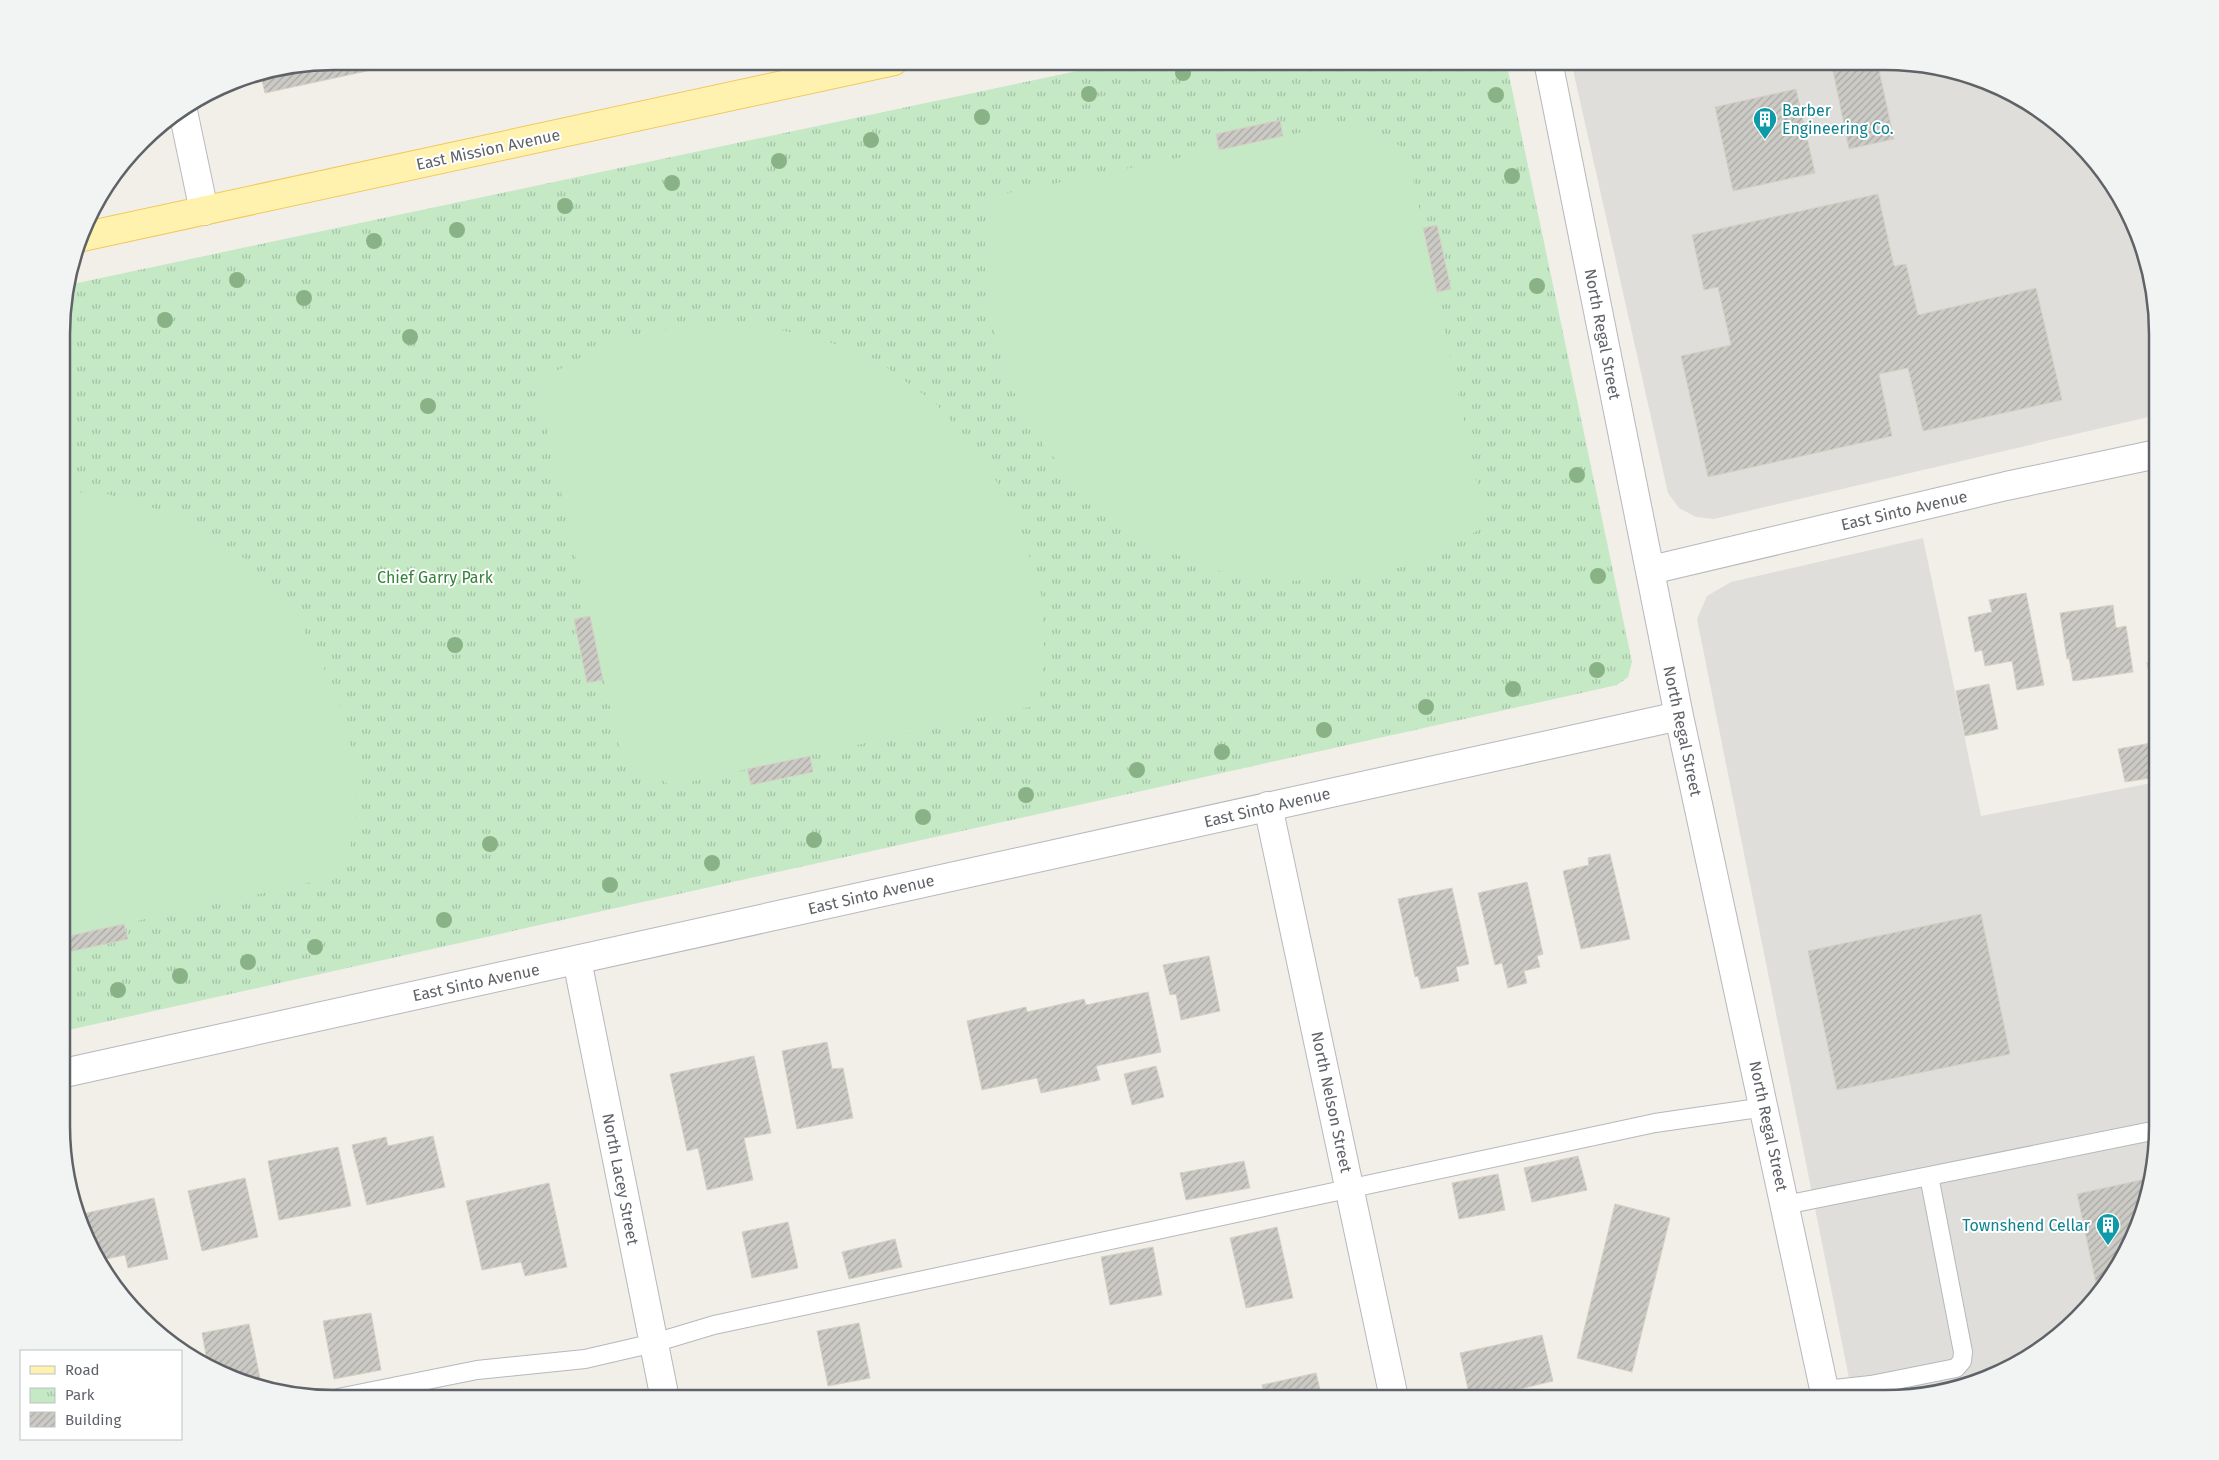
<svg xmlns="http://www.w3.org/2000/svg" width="2219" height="1460" font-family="'Fira Sans',sans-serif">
	<defs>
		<pattern id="park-tufts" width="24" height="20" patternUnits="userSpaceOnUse" patternTransform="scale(1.25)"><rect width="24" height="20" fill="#c5e8c5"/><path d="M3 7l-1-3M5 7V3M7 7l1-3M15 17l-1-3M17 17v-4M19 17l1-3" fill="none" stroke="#a3c0a4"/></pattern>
		<pattern id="building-hatch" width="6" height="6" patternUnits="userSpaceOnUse" patternTransform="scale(1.25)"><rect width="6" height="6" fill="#cccac5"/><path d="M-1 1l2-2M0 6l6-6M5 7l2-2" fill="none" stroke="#a9a8a4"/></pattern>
	</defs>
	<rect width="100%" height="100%" fill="#f1efe8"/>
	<path fill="#e0deda" d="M1571,61H1885L1972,76L2037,107L2090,154L2121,198L2148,263L2157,316V415L1714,519L1696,517L1679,508L1668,493Z
		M1923,538L1981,816L2157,782V1144L2143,1213L2112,1278L2065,1331L2021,1362L1956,1389L1903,1398H1853L1697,619L1707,596L1731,582Z"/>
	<path fill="url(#park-tufts)" d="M1124,61H1506L1632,662L1628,677L1617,685L64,1031V299L68,285Z"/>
	<path fill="#c5e8c5" d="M1361,120L1407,151L1486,525L1427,561L1354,578L1288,581L1215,570L1153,545L1094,501L1045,448L1009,383L988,312L984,255L989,197Z
		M744,324L813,336L875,359L935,403L983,457L1019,522L1041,594L1044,650L1039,705L671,786L621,755L536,383L602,345L675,327Z
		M64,492L104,493L175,515L247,560L296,616L336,691L356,766L355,824L344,875L64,937Z"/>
	<path fill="url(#building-hatch)" stroke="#d6d1c6" d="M334,61H389L390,66L265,93L261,76Z
		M1831,61H1877L1894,139L1849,149Z
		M1796,89L1815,173L1733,191L1715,107Z
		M1280,120L1283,136L1219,150L1216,134Z
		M1878,194L1894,266L1906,264L1918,315L2036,288L2062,400L1923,431L1908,368L1879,374L1892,436L1708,477L1681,356L1731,345L1718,287L1704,290L1692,235Z
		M1437,225L1451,289L1437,292L1423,228Z
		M2026,593L2044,685L2017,690L2012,661L1985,666L1982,650L1975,652L1968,617L1992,612L1989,600Z
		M2113,605L2116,628L2126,626L2133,672L2073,681L2069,658L2067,659L2060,613Z
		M590,616L603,680L587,683L574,619Z
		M2157,660V706L2147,663Z
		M1989,684L1998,729L1965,736L1956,691Z
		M2157,742V777L2125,782L2118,749Z
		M810,756L813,772L751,785L747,769Z
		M1610,854L1630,939L1581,949L1563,871L1589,865L1588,858Z
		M1527,882L1543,954L1537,956L1540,967L1524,971L1527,983L1508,988L1502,963L1495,965L1478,893Z
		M1452,888L1469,964L1456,967L1459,981L1421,989L1418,976L1415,977L1398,899Z
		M1981,914L2010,1054L1837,1090L1808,951Z
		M124,924L128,939L64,953V937Z
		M1209,956L1220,1011L1181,1020L1176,994L1170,995L1163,965Z
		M1148,992L1161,1052L1096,1066L1100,1080L1041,1093L1037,1078L982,1090L967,1021L1026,1007L1027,1012L1084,999L1086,1005Z
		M827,1042L832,1069L843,1068L853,1118L797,1129L782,1051Z
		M754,1056L771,1133L744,1138L753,1180L707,1190L698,1148L687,1151L670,1074Z
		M1156,1066L1164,1097L1132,1105L1124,1074Z
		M433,1136L445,1187L367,1205L352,1145L386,1137L388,1146Z
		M338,1147L351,1206L279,1220L268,1161Z
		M1578,1156L1587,1190L1532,1202L1524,1168Z
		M1244,1161L1250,1188L1186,1200L1180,1173Z
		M1498,1174L1505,1210L1459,1219L1452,1183Z
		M245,1178L258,1237L202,1251L188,1191Z
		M2150,1178L2143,1213L2112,1278L2098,1293L2077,1194Z
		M549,1183L567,1267L525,1276L521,1262L482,1270L466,1201Z
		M154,1198L168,1259L128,1268L125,1255L97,1261L82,1214Z
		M1615,1204L1670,1218L1632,1372L1577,1358Z
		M788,1222L798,1268L752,1278L742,1232Z
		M1277,1227L1293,1298L1246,1308L1230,1238Z
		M895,1239L902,1267L849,1279L842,1252Z
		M1153,1247L1162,1295L1110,1305L1101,1257Z
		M371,1313L381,1370L334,1379L323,1321Z
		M859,1323L870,1378L828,1386L817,1331Z
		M249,1324L261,1383L250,1385L208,1366L202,1333Z
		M1542,1335L1553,1381L1503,1393L1505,1397L1497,1398H1470L1460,1353Z
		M1316,1373L1322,1398H1265L1262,1385Z
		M1209,1394V1398H1187Z"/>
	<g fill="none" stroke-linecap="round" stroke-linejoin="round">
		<g stroke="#b5b8bc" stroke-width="20">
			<path id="service" d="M1929,1176L2157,1130
				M1785,1205L1929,1176L1963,1352L1962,1361L1956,1368L1871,1385L1825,1390
				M333,1399L477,1370L585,1359L654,1343L714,1325L1655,1123L1765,1107"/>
		</g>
		<g stroke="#b5b8bc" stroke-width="30">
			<path id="minor" d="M1548,61L1679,716L1826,1398
				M183,111L204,211
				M1651,570L2006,486L2157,454
				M1268,806L1394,1398
				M577,960L665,1399
				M64,1073L1679,716"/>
		</g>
		<g stroke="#f2c960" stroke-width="30">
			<path id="primary" d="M82,237L894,61"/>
		</g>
		<use href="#service" stroke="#fff" stroke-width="18"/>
		<use href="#minor" stroke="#fff" stroke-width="28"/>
		<use href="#primary" stroke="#fff2af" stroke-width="28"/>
	</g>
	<g fill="#89b387">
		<circle cx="1183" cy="73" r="8"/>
		<circle cx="1089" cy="94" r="8"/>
		<circle cx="1496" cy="95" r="8"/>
		<circle cx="982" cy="117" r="8"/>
		<circle cx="871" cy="140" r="8"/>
		<circle cx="779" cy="161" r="8"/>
		<circle cx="1512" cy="176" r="8"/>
		<circle cx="672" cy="183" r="8"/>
		<circle cx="565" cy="206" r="8"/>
		<circle cx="457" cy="230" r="8"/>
		<circle cx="374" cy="241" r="8"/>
		<circle cx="237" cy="280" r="8"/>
		<circle cx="1537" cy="286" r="8"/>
		<circle cx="304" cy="298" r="8"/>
		<circle cx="165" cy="320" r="8"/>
		<circle cx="410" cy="337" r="8"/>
		<circle cx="428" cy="406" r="8"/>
		<circle cx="1577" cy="475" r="8"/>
		<circle cx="1598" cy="576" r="8"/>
		<circle cx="455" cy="645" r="8"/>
		<circle cx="1597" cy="670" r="8"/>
		<circle cx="1513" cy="689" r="8"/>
		<circle cx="1426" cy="707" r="8"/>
		<circle cx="1324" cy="730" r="8"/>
		<circle cx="1222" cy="752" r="8"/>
		<circle cx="1137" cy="770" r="8"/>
		<circle cx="1026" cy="795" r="8"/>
		<circle cx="923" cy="817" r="8"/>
		<circle cx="814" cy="840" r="8"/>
		<circle cx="490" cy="844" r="8"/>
		<circle cx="712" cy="863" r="8"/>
		<circle cx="610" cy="885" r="8"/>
		<circle cx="444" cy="920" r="8"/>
		<circle cx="315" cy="947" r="8"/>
		<circle cx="248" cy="962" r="8"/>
		<circle cx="180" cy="976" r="8"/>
		<circle cx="118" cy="990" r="8"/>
	</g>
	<defs>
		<g id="building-pin" transform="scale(1.25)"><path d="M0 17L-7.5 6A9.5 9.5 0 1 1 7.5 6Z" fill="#0f9aa8" stroke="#fff"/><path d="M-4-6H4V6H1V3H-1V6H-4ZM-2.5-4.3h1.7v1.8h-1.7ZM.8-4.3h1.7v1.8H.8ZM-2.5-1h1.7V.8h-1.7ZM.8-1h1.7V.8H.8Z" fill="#fff"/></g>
	</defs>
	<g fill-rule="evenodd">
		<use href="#building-pin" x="1765" y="119"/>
		<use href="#building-pin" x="2108" y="1225"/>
	</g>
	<g text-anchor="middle" stroke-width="4" stroke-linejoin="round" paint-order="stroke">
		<g font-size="16" fill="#0d838f" stroke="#fff" text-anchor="start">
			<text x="1782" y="116">Barber<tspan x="1782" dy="18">Engineering Co.</tspan></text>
			<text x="2090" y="1231" text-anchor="end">Townshend Cellar</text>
		</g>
		<g font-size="16" fill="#5f6368" stroke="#fff">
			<text transform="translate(488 149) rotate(-12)" y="6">East Mission Avenue</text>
			<text transform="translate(1603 334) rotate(79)" y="6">North Regal Street</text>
			<text transform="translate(1904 510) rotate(-13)" y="6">East Sinto Avenue</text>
			<text transform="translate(1683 731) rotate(78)" y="6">North Regal Street</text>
			<text transform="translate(1267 807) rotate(-13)" y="6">East Sinto Avenue</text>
			<text transform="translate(871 894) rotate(-13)" y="6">East Sinto Avenue</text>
			<text transform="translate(476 982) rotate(-12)" y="6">East Sinto Avenue</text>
			<text transform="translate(1332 1102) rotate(78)" y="6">North Nelson Street</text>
			<text transform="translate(1769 1126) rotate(78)" y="6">North Regal Street</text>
			<text transform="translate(621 1179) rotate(79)" y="6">North Lacey Street</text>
		</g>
		<g font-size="16" fill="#348238" stroke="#fff">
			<text x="435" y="583">Chief Garry Park</text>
		</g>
	</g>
	<path d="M0 0H2219V1460H0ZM334 70H1885A264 264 0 0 1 2149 334V1126A264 264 0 0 1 1885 1390H334A264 264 0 0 1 70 1126V334A264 264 0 0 1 334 70Z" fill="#f2f3f3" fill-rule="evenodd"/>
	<path fill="none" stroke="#5f6368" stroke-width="2.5" d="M334 70H1885A264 264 0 0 1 2149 334V1126A264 264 0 0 1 1885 1390H334A264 264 0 0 1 70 1126V334A264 264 0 0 1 334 70Z"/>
	<rect x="20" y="1350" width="162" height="90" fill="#ffffff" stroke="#bfc1c3"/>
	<rect x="30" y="1366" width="25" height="8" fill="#fff2af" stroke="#bfc1c3"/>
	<text x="65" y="1375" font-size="15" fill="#5f6368">Road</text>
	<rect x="30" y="1388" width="25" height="15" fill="url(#park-tufts)" stroke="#bfc1c3"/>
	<text x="65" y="1400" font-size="15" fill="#5f6368">Park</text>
	<rect x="30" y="1412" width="25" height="15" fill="url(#building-hatch)" stroke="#bfc1c3"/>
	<text x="65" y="1425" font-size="15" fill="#5f6368">Building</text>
</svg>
